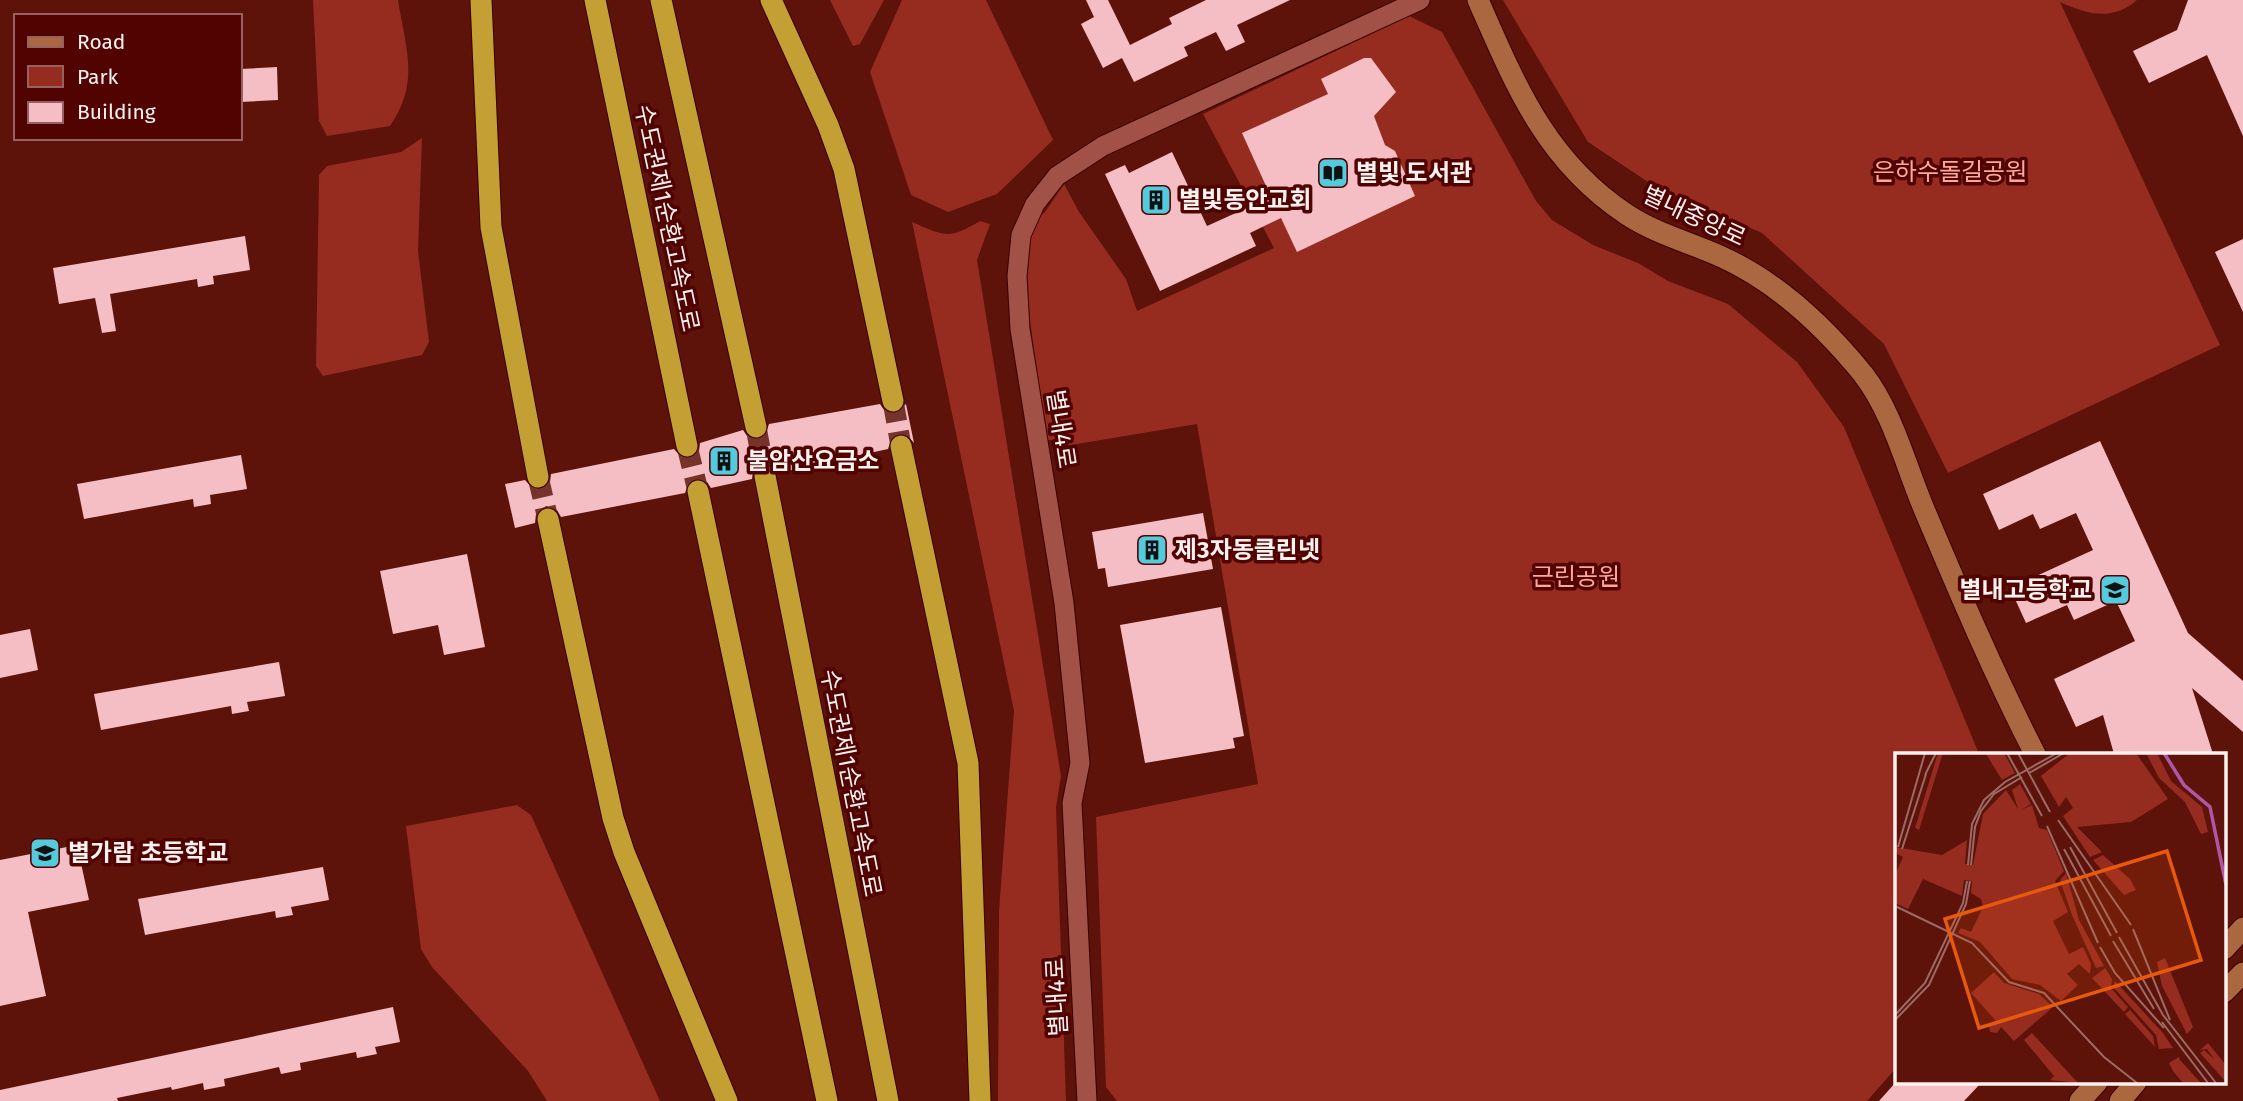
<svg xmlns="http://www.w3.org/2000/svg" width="2243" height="1101" font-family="'Fira Sans','Noto Sans KR',sans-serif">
	<rect width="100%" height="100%" fill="#5d120a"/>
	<path fill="#962b20" d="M313,0H398C406,50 420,82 390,126L327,136L319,121Z
		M830,0H884L860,44L853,46Z
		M902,0H986L1053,140L997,194L948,212L911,195L870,72Z
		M1503,0H2137C2112,22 2086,14 2060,2L2220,345L1948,473L1884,344L1762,233L1654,186L1588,142Z
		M1409,16L1442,32L1536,201L1552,220L1593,245L1638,263L1668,281L1728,304L1797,362L1844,427L1979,754H1896V1068L1867,1101H1117L1106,1087L1096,817L1258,784L1197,424L1053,448L1052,440H1046L1023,268L1031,223L1045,212L1064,184L1079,212L1126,279L1137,311L1274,248L1203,114Z
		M422,138L418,251L429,342L422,355L323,376L316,366L319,175L327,166L401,152Z
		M980,221L990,224L977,260L1061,776L1056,807L1066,1101H998L999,911L1014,711L912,222C945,236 948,240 980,221Z
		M517,805L531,815L660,1101H547L528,1071L432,967L421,949L406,826Z"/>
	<path fill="#f5bdc4" d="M1086,0H1108L1130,45L1172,24L1169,18L1206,0H1290L1237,25L1245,42L1226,51L1216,32L1184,47L1188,56L1134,82L1122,58L1103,68L1081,24L1094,17Z
		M2188,0H2243V136L2207,55L2149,83L2133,51L2177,30Z
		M1364,58H1371L1396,92L1374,116L1385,145L1395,151L1415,196L1297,252L1281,218L1250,233L1256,246L1160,291L1105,174L1125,165L1129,173L1172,152L1207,226L1271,197L1242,133L1328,94L1321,79Z
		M277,67L278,100L240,102V69Z
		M245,236L250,270L213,276L214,284L198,287L197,279L110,294L116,331L102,333L95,298L59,304L53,268Z
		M2243,239V312L2215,252Z
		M880,404L884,410L895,414L906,404L914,443L906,434L899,433L892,437L888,449L778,473L770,464L762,463L753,471L752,479L711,488L707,482L696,478L689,482L685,493L561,517L557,510L546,506L536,514L535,523L515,528L505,484L525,480L533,489L541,490L550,482L551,474L674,449L682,458L690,459L699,451L700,443L743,430L747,436L758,440L765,436L769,424Z
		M2100,441L2188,633L2243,681V732L2192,688L2213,754H2114L2103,715L2076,727L2054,679L2135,641L2116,601L2074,620L2067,605L2026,623L2010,588L2093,550L2076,513L2040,529L2033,514L1999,530L1983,494Z
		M241,455L247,489L210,495L211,504L194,507L193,499L84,519L77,484Z
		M1203,513L1213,569L1108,587L1105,568L1098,569L1092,532Z
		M467,554L485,647L444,655L438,625L393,634L380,571Z
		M1221,607L1244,736L1233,738L1235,748L1145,763L1120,625Z
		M30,629L38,670L0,678V635Z
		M279,662L285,696L247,702L249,711L232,714L231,706L101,730L94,694Z
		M77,845L89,900L28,912L46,996L0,1006V860Z
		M323,867L329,900L291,907L293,915L276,918L275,911L145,935L138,899Z
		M393,1007L400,1042L375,1047L377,1054L357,1058L356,1052L300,1063L301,1070L281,1074L279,1067L224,1079L225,1086L204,1090L203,1083L172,1090L171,1087L117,1098L118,1101H0V1090Z
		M1896,1082H1982L1964,1101H1879Z"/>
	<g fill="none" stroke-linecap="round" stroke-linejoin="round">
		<path stroke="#75332c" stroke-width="21" stroke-dasharray="21 10" stroke-linecap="butt" d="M893,401L901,446
			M756,427L765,476
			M687,446L698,491
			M538,477L548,519"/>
		<g stroke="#380100" stroke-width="21">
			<path id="street" d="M1087,1101L1072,803L1080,763L1064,603L1020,329L1017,276L1021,235L1035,204L1057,176L1103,146L1420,0"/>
		</g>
		<g stroke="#380100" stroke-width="23">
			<path id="secondary" d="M1478,0C1515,84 1545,160 1626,214C1656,234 1689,242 1722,257C1779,283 1824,326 1863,374C1893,413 1905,464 1924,509C1959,592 1994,674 2035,754
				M2224,949L2243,928
				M2224,992L2243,973
				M2080,1101L2097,1082
				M2120,1101L2136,1082"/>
		</g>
		<g stroke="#380100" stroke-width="23">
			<path id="highway" d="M481,0L491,227L538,477
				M595,0L687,446
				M661,0L756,427
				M771,0L828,125L844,169L893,401
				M901,446L968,763L980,1101
				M765,476L888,1101
				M698,491L827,1101
				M548,519L613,818L624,852L727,1101"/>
		</g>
		<use href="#street" stroke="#a15145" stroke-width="19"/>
		<use href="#secondary" stroke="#ab6840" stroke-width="21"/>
		<use href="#highway" stroke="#c39f34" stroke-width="21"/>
	</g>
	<defs>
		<g id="library-square" transform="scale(1.575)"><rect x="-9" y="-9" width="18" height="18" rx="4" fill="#54cadd" stroke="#500301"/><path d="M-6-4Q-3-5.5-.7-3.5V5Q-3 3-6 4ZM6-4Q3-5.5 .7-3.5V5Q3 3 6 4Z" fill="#111"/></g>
		<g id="building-square" transform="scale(1.575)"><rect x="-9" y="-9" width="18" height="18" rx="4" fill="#54cadd" stroke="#500301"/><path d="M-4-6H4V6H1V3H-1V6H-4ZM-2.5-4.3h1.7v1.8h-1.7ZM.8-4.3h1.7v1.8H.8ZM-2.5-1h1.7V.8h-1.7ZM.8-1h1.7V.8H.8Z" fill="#111"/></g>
		<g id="school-square" transform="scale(1.575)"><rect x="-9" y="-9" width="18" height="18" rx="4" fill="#54cadd" stroke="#500301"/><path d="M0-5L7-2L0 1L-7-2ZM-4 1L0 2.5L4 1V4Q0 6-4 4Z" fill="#111"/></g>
	</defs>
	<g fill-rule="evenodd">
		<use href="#library-square" x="1333" y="173"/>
		<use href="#building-square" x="1156" y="200"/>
		<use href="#building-square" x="724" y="461"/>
		<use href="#building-square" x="1152" y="550"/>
		<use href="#school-square" x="2115" y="590"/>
		<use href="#school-square" x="45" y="853"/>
	</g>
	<g text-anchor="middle" stroke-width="7" stroke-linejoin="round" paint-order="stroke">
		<g font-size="24" fill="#fea698" stroke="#500301">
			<text x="1950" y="180">은하수돌길공원</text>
			<text x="1576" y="585">근린공원</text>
		</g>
		<g font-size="24" font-weight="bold" fill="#fbf1f0" stroke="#500301" text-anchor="start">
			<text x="1356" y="181">별빛 도서관</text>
			<text x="1179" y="208">별빛동안교회</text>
			<text x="747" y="469">불암산요금소</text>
			<text x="1175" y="558">제3자동클린넷</text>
			<text x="2092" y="598" text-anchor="end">별내고등학교</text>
			<text x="68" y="861">별가람 초등학교</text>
		</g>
		<g font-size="24" fill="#fbf1f0" stroke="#500301">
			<text transform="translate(1694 216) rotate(25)" y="8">별내중앙로</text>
			<text transform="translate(667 218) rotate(78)" y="8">수도권제1순환고속도로</text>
			<text transform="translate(1061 429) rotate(81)" y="8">별내4로</text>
			<text transform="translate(851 783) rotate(79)" y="8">수도권제1순환고속도로</text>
			<text transform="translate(1057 997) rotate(-93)" y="8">별내4로</text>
		</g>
	</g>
	<g transform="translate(1895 753)">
		<rect width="331" height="331" fill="#5d120a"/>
		<path d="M43,0H48L24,77L20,75ZM109,0L120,20L107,27L91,1ZM175,0H241L273,46L236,69L182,74L207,99L195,104L168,63L178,55L171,44L164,54L146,23ZM262,0L276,28L307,54L313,79L306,81L290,49L264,25L251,0ZM125,31L136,51L126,57L137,52L144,75L152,77L169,118L160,128L173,159L158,168L174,201L188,194L196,211L195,221L184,211L172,221L183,232L166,248L145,232L117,226L85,189L63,180L66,175L76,179L88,154L86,146L76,140L77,128L69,127L67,143L28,126L13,156L0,150V122L8,104L0,100V94L47,102L72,87L70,111L78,112L88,61L111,37L123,56L117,37ZM208,102L235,126L241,137L229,142L198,107ZM171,120L184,167L209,213L201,215L177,162L165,127ZM270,205L298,274L292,281L267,233L262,209ZM210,215L217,226L216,235L233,254L229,259L197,225ZM99,219L109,230L144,241L158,254L119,288L106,274L102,280L95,279L94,272L101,268L76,240ZM220,228L268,280L278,295L264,296L261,282L218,234ZM235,257L258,283L260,294L230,261ZM137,280L183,330L155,327L159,323L129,287ZM313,290L331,312V329L305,300L309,297L319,306L312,296L305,297ZM284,304L285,307L306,330H288L278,318L274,310Z" fill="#962b20"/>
		<path fill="none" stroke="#ac58a6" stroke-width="3.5" d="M269,0L289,32L315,54L331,132"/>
		<path fill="none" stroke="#9c6b66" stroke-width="2" d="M112,0L147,63M123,0L155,59M134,20L169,0M30,22L41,0M163,67L236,172M152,73L203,190M3,94L30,0M175,94L222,180M7,96L31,21M169,96L216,183M73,112L77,71L89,47L110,29L162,0M76,112L80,74L86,58L99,41L127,24M0,153L77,190L114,229L149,240L209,304L242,330M238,176L275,267M224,184L268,262L321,330M218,188L259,256M205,194L220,220L269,275M0,262L30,230L68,150L72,128M0,267L34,232L71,151L75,128M267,269L313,330"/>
		<path fill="#e8590c" fill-opacity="0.15" stroke="#e8590c" stroke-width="3.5" d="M272,98L306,207L84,275L50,166Z"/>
		<rect width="331" height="331" fill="none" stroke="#fbf1f0" stroke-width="3.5"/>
	</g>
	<rect x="14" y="14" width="228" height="126" fill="#500301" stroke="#946261" stroke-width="2"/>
	<rect x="28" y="37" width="35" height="10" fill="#ab6840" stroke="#946261" stroke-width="2"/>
	<text x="77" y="49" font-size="21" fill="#fbf1f0">Road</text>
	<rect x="28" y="66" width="35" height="21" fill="#962b20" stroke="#946261" stroke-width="2"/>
	<text x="77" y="84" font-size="21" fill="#fbf1f0">Park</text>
	<rect x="28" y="102" width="35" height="21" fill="#f5bdc4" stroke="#946261" stroke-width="2"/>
	<text x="77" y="119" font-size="21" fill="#fbf1f0">Building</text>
</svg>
